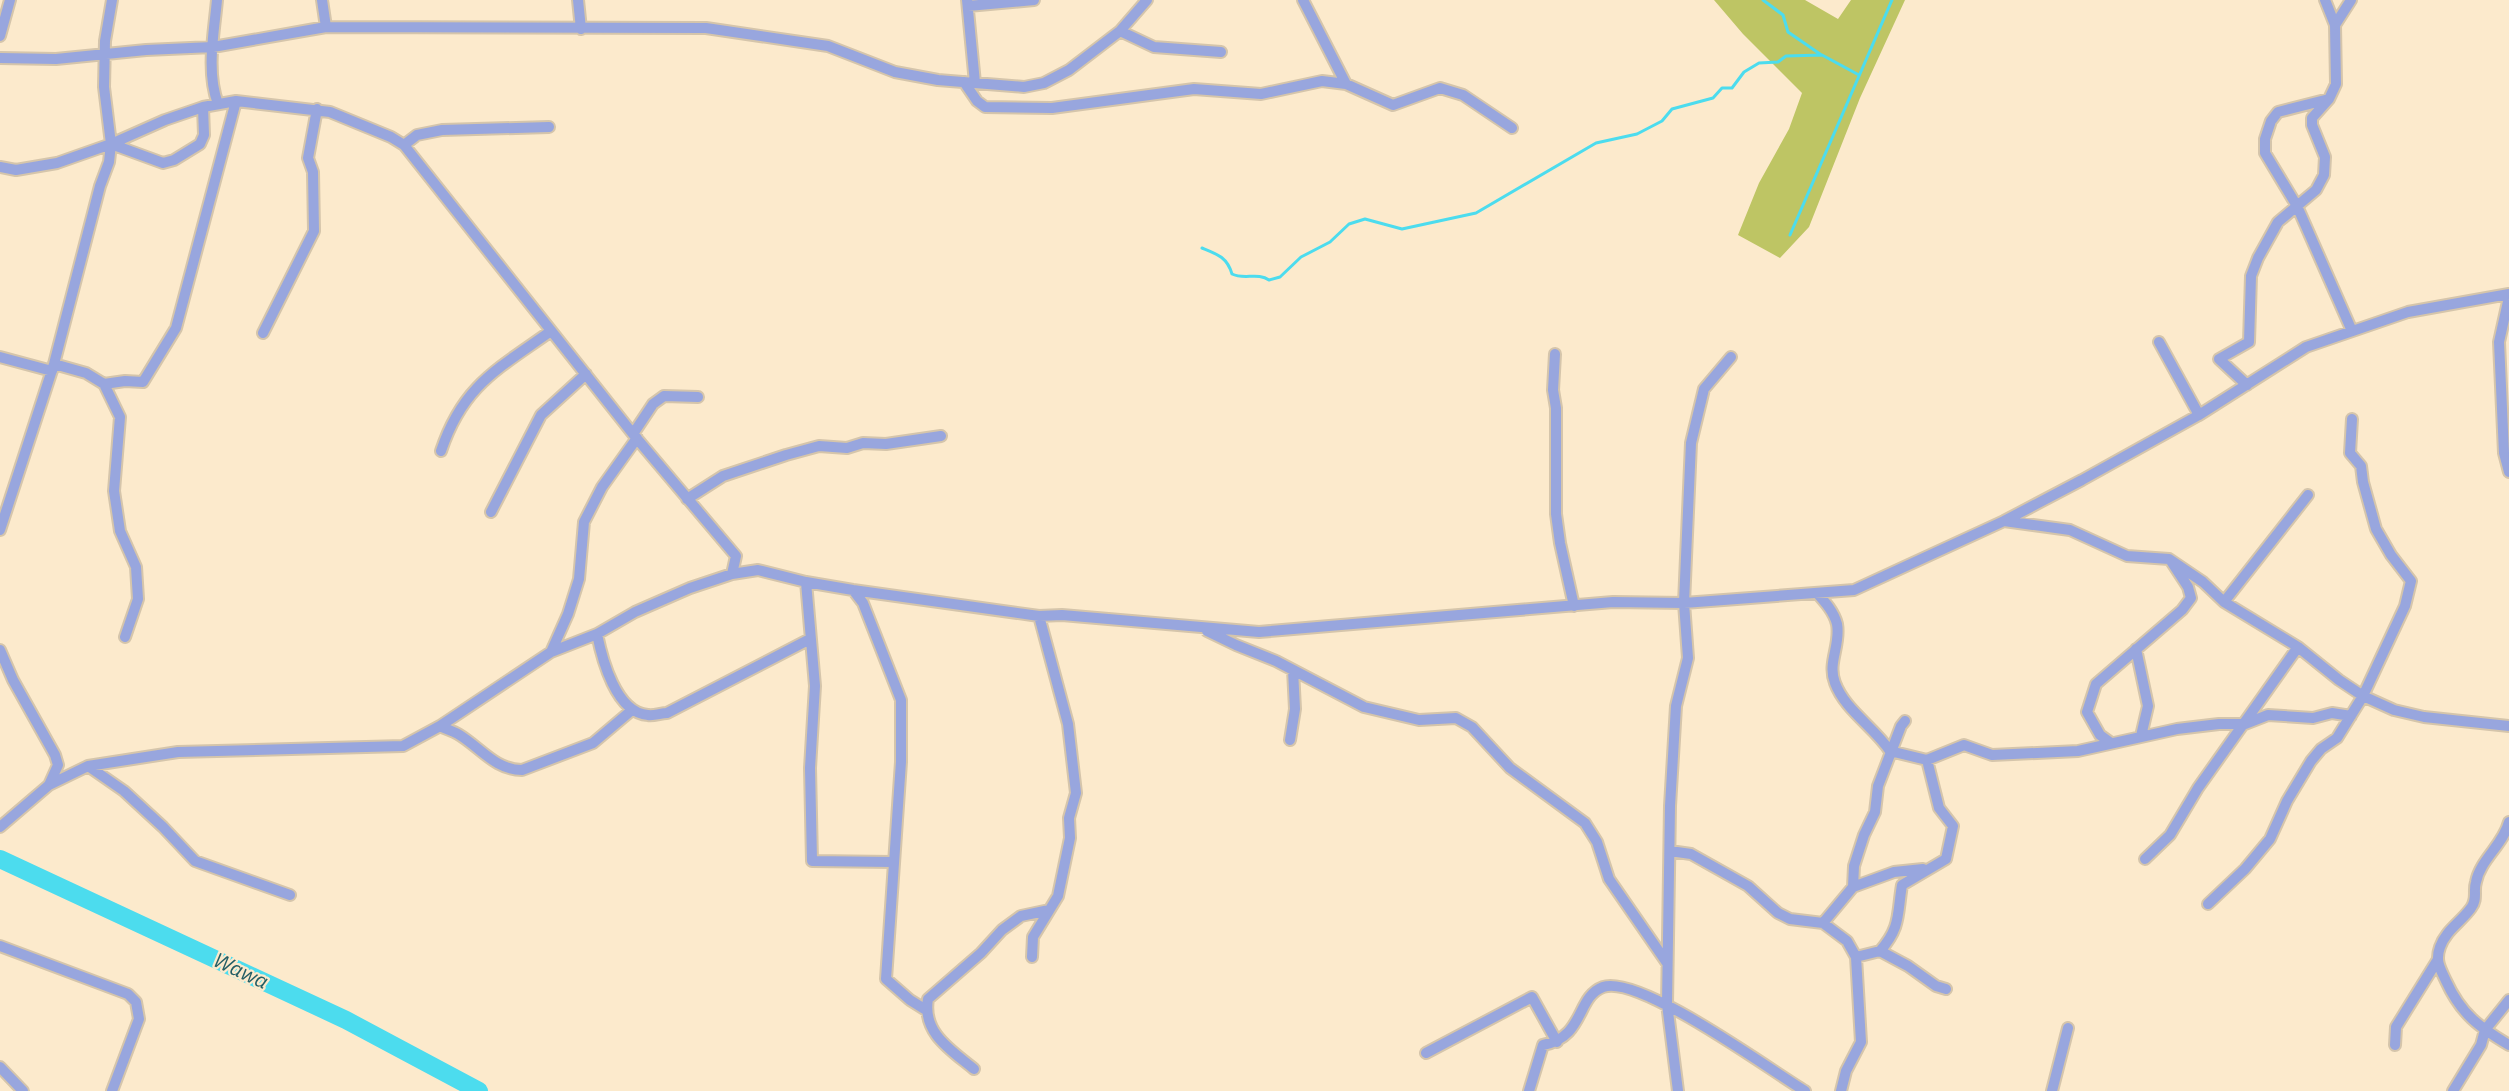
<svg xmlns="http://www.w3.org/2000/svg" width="2509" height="1091" font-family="'IBM Plex Sans',sans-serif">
	<rect width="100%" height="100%" fill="#fceacc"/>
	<path fill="#bec564" d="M1714,0H1805L1838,19L1851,0H1905L1860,98L1809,227L1780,258L1738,235L1759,183L1789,129L1802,93L1743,34Z"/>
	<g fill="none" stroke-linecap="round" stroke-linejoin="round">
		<path stroke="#4cdcee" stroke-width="3" d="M1763,0L1783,15L1788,32L1820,54
			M1790,235L1892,0
			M1202,248C1217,254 1227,257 1232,274C1244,280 1258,272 1269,280L1280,277L1301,257L1330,242L1349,224L1365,219L1402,229L1476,213L1596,143L1637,134L1662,121L1672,109L1713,98L1722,88H1732L1744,72L1759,63L1778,62L1786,56L1822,55L1859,75"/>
		<path stroke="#4cdcee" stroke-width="18" d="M0,859L346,1020L479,1091"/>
		<g stroke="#d5c5ab" stroke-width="14">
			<path id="street" d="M217,0C214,33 206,72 218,104
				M322,0L326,27
				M578,0L581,29
				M967,0L975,83
				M1303,0L1346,84
				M968,6L1034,0
				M2335,25L2351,0
				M1120,31L1154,47L1221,52
				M0,36L10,0
				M0,58L56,59L146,50L213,47L326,27L706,28L828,46L895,72L938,80L1024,87L1044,83L1069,70L1120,31L1147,0
				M964,82L977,101L985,107L1052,108L1194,89L1261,94L1322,81L1346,84L1393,105L1440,88L1463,95L1512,128
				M2329,99L2278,112L2271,121L2265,139V153L2297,206L2352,331
				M111,144L163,163L174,160L200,144L204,135L203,107
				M404,145L417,135L442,130L549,127
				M0,167L16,170L57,163L111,144L165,120L203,107L236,101L330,112L391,137L404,145L633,434L736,556L732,574
				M2509,297L2499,342L2504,453L2509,472
				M263,333L314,231L313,172L308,158L317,109
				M2159,342L2199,415
				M1555,354L1553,390L1556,408V514L1560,543L1574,606
				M0,357L52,371
				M54,364L86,373L104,384L120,417L114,491L120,531L136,567L138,599L125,637
				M104,384L125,381L143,382L176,328L236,101
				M2247,385L2219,359L2249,342L2251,276L2258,258L2278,222L2316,190L2324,175L2325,157L2312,125V118L2329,99L2336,84L2335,25L2325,0
				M633,434L653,404L664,396L698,397
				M441,451C463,385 498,369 551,331
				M687,499L723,476L786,455L819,446L847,448L863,443L886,444L941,436
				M491,512L541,415L586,374
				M2004,521L2070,530L2127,556L2169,559L2203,582L2224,602L2298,647L2339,680L2363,696L2394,710L2424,717L2509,726
				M0,530L54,364L100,186L109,162L111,144L104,87L105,41L112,0
				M806,582L815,686L810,768L812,861L892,862
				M853,590L863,603L901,700V762L886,979L910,1000L926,1010
				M1817,593C1825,602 1834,612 1837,624C1841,645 1827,663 1835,683C1845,710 1874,727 1890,751L1927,760L1964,745L1992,755L2078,751L2177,729L2219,724H2245L2268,715L2313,718L2332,713L2351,716
				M2224,602L2308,495
				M1207,631L1236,645L1276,661L1364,707L1419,720L1456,718L1472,727L1510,768L1585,823L1597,842L1609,879L1667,963
				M597,634C602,659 616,713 648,715C654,716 661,713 667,713L810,639
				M2136,649L2148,706L2141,736
				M0,650L13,680L55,755L58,765L49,785
				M551,652L568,614L579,579L584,522L602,487L637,438
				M440,726C446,729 453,731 458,734C480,747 495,770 522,770L593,743L632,710
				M1290,740L1295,709L1293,670
				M2111,743L2100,735L2087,712L2096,684L2182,610L2191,598L2188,587L2171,561
				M88,766L124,791L163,827L195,861L290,895
				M2509,822C2503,845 2480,860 2476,882C2473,891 2478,899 2471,908C2461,922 2446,930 2440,947C2435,961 2440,968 2446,981C2461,1014 2479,1027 2509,1045
				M0,827L49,785L88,766L178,752L403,746L440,726L551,652L597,634L635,612L690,588L732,574L758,570L806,582L853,590L1039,616L1062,615L1259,632L1613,602L1684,603L1854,590L2004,521L2082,480L2199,415L2306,347L2408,312L2509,294
				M1670,851L1691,854L1748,886L1778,913L1790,919L1823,923L1847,941L1856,957L1861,1042L1846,1071L1841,1091
				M2145,859L2170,835L2198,788L2298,647
				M1853,887L1854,866L1864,835L1875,812L1878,786L1901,726L1905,721
				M2208,904L2245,869L2270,839L2287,801L2311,761L2321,749L2337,738L2363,696L2405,606L2411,581L2391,555L2376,529L2363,482L2361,466L2350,453L2352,419
				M1823,923L1853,887L1894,872L1923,869
				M0,946L128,994L136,1002L139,1019L112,1091
				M1880,951C1901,927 1897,915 1902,885L1946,859L1953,826L1939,808L1927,760
				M1032,957L1033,937L1058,896L1070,838L1069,818L1076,793L1068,724L1039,616
				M1856,957L1880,951L1908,966L1936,986L1946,989
				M2395,1045L2396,1027L2437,961
				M1426,1053L1532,997L1557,1042
				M0,1067L23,1091
				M974,1069C951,1050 922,1033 928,999L981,953L1002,930L1021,916L1049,910
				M1529,1091L1543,1045C1585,1037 1576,997 1603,987C1639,974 1770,1070 1805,1091
				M1678,1091L1667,1004L1670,806L1676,706L1688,658L1684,603L1691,443L1704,389L1731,357
				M2052,1091L2068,1028
				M2453,1091L2481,1045L2485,1030L2509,1000"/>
		</g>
		<use href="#street" stroke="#98a6de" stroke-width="10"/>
	</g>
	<g text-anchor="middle" stroke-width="4.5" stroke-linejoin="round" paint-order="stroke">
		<g font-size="21" font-style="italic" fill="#235e65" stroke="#fceacc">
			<text transform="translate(241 971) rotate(25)" y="7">Wawa</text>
		</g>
	</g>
</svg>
